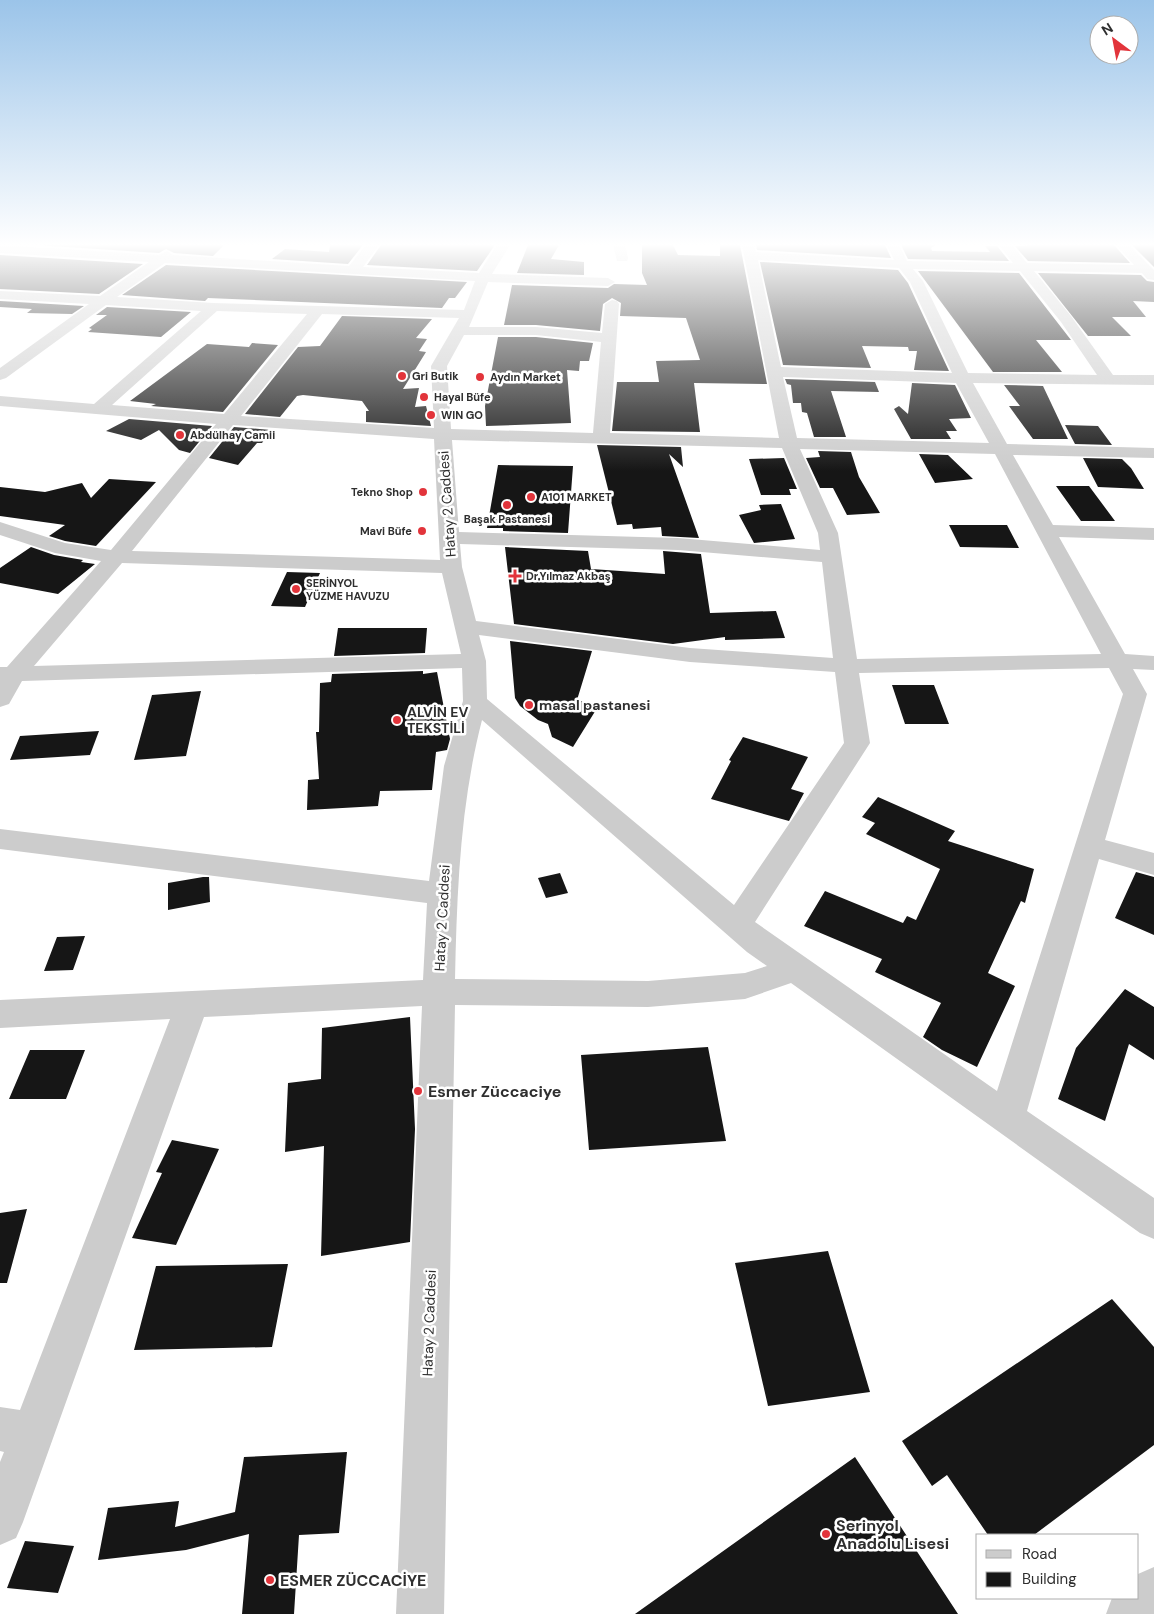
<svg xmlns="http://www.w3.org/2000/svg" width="1154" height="1614" font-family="'DM Sans',sans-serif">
	<rect width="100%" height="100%" fill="#fff"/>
	<path fill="#161616" d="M35,245H224L213,256L174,253L166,249L159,253Z
		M330,245H363L348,264L272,259L285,249L329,252Z
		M381,245H495L477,271L367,265Z
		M528,245H559L551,259L584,262V275L517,273Z
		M642,245H673L678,255L720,256V245H740L767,384L694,383L700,432L612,431L617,382H659L656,361L700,360L686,318L620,316L621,303L612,298L603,304L600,331L536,325H504L512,285L608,288L614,284L647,285L642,273Z
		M756,245H885L891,258L757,250Z
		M901,245H936L931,248L932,251L990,252L985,246H997L1009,261L908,259Z
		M1030,245H1114L1130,263L1028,261L1015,246Z
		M1132,245H1154V267Z
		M0,255L143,264L99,294L0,289Z
		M760,262L898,270L908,283L949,371L914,370L917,351H909L908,347L862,346L871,368L783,365Z
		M166,265L467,282L455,298H449L442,308L208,298L205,301L122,295Z
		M918,271L1019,273L1071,340H1036L1062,372H993Z
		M1038,273L1141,275L1147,281L1154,282V302L1133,301L1146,317H1112L1131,336H1088Z
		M0,301L84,306L72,314L27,313L32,309L0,307Z
		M107,307L191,312L161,337L88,332L92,329L89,328L107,315H96Z
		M342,316L432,319L416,338L427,339L419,351L426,352L403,389L419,388L415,407L426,406L431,426L366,422V411H369L362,401L303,395L297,396L280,417L245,414L298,347L320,346Z
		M498,337H536L593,343L589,361H580L579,371L567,370L571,423L486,426L485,406Z
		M252,343L278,345L223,412L151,406L156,404L130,401L207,344L249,347Z
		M785,379L875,382L879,392L831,391L846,437H814L807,413L802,412L801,403H793L791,385L787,384Z
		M912,383L955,385L971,418L949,419L957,431H946L951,439H911L894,409L899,406L908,414Z
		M1004,385L1043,386L1068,439H1033L1009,406H1020Z
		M129,419L212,426L190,453L179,450L159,430L141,440L106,431Z
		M1065,425L1098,426L1112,445L1075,444Z
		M234,427L271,430L262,443H257L238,465L209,458Z
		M597,445L681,447L683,467L669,454L699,538L662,536L661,527L633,529L632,524L617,525Z
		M818,451L851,452L859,477L880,513L847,515L833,488H820L806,458L820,457Z
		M919,454L948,455L973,479L935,483Z
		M784,458L797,489H789L791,495H761L749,459Z
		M1083,458L1122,459L1131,468L1144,489L1098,487Z
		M498,465L573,466L568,533L503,531V528H487Z
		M109,479L156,482L96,546L65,541L49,536L65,525L0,516V487L45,492L82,483L91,498Z
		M1056,486H1089L1115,521H1081Z
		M781,504L795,539L754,543L739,515L761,510L759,505Z
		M949,525H1007L1019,548L960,547Z
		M31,547L54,555L83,560L81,562L95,564L58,594L0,583V568Z
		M505,547L588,551L591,569L665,574L663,551L701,554L710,613L776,611L785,638L725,640V637L673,644L514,624Z
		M287,572L320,573L305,607L271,606Z
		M338,628H427L425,653L334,656Z
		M510,641L592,651L577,700L599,705L573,747L552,737L548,724L538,720L520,706L515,698Z
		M423,671V674L437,672L450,739L447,750L436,752L432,790L380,791L378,806L307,810L308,780L319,779L316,732H319L320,683L331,682L332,674Z
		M892,685H934L949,724H905Z
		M201,691L186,756L134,760L152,695Z
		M99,731L90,755L10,760L20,736Z
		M743,737L808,757L791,789L804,793L789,821L711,799L731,761L729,760Z
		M878,797L955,831L948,841L1034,869L1025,903L1021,901L988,973L1015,986L977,1067L942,1050L923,1037L941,1003L875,972L882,959L804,926L825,891L903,923L907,916L916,920L940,869L866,834L875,823L862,817Z
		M1136,872L1154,877V935L1115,918Z
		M560,873L568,893L546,898L538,878Z
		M203,877H209L210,902L168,910V883Z
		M85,936L73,970L44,971L57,937Z
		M1125,989L1154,1007V1060L1129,1044L1105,1121L1058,1099L1076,1048Z
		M410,1017L415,1129L410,1242L321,1256L324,1146L285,1152L288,1083L321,1079L322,1028Z
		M708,1047L726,1141L589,1150L581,1055Z
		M30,1050H85L66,1099H9Z
		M172,1140L219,1149L176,1245L132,1238L162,1173L156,1172Z
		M27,1209L7,1283H0V1213Z
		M828,1251L870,1392L768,1406L735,1263Z
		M288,1264L272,1347L134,1350L156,1266Z
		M1112,1299L1154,1347V1445L1034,1535H988L947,1475L932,1486L902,1441Z
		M347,1452L339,1533L299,1535L294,1614H242L249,1534L186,1550L98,1560L108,1508L179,1501L175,1527L235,1512L244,1457Z
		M855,1457L958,1614H635Z
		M25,1541L74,1546L58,1593L7,1588Z"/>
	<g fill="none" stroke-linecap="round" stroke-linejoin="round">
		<path fill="#ccc" fill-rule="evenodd" d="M0,245L159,255L167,251L173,255L349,266L366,245H379L363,267L479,273L497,245H510L492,274L608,278L615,282L608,286L488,282L469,327H536L602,333L605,304L612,300L617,301L619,304L610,433L779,438L742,245H754L756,252L894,260L887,245H899L907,261L1013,263L999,245H1012L1027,263L1134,265L1116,245H1129L1154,270V280L1147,279L1142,273L1034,271L1071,316L1113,375H1154V385L973,383L1007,444L1154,448V458L1013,455L1053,525L1154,528V540L1059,537L1125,654L1154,656V670L1133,669L1147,694L1105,840L1154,853V875L1099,859L1027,1111L1154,1198V1239L1140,1233L791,983L745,999L648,1007L455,1005L444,1614H396L422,1006L204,1017L23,1522L16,1538L0,1545V1462L4,1452L0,1451V1407L20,1410L170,1019L0,1028V1000L423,980L427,903L0,849V829L429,881L444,766L463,701L462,668L22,681L9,704L0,707V667H7L101,561L55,553L0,535V522L65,543L111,550L216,424L0,406V396L94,404L201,311L106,305L6,378L0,380V368L89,304L0,299V291L100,296L149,262L0,253ZM758,260L899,268L910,282L952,373L781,367ZM165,263L475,281L464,310L213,303L117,297ZM913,269L1020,271L1061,322L1097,375L968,373L923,281ZM217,311L307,314L224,414L112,405ZM322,314L459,318L431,366L434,428L241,416ZM464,335H536L601,342L593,433L451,429L447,366ZM783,377L956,383L989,443L797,438ZM233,425L434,439L440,560L132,551ZM452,440L782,448L818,533L820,550L678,538L459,532ZM800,449L995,454L1101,654L857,659L838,533ZM460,544L678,550L822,562L833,658L690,648L476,621L462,567ZM122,563L442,573L461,654L34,666ZM479,635L690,662L835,672L844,743L734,905L487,699L486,661ZM1109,668L1123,694L997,1091L755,922L870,743L859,673ZM482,720L747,952L767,966L745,973L648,981L455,979C457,892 460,805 482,720Z
			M613,245H625L628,258L627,261H617Z
			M1154,1567V1614H1106L1112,1598H1138V1574Z"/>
	</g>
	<linearGradient id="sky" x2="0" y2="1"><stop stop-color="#9bc4e9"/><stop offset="0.52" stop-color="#fff"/><stop offset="1" stop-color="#fff" stop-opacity="0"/></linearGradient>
	<rect width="1154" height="471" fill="url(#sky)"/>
	<g fill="#e2343b" stroke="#fff" stroke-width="2">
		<circle cx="402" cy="376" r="5"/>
		<circle cx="480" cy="377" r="5"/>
		<circle cx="424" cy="397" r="5"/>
		<circle cx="431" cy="415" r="5"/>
		<circle cx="180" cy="435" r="5"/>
		<circle cx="423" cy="492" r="5"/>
		<circle cx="531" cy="497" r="5"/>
		<circle cx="507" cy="505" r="5"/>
		<circle cx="422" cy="531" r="5"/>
		<path d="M512.5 568.5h5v5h5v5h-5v5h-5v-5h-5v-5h5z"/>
		<circle cx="296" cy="589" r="5"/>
		<circle cx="529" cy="705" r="5"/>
		<circle cx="397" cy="720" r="5"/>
		<circle cx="418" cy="1091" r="5"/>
		<circle cx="826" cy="1534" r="5"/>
		<circle cx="270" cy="1580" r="5"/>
	</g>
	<g text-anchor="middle" stroke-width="5" stroke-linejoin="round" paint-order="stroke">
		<g font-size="11" font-weight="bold" fill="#2f2f2f" stroke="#fff" text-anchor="start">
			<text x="412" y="380">Gri Butik</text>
			<text x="490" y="381">Aydın Market</text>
			<text x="434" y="401">Hayal Büfe</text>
			<text x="441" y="419">WIN GO</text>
			<text x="190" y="439">Abdülhay Camii</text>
			<text x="413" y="496" text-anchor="end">Tekno Shop</text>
			<text x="541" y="501">A101 MARKET</text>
			<text x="507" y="523" text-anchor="middle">Başak Pastanesi</text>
			<text x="412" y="535" text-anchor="end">Mavi Büfe</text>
			<text x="526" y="580">Dr.Yılmaz Akbaş</text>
			<text x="306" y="587">SERİNYOL<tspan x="306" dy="13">YÜZME HAVUZU</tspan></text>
		</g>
		<g font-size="14" fill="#2f2f2f" stroke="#fff">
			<text transform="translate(447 504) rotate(-94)" y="5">Hatay 2 Caddesi</text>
			<text transform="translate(442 918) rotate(-87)" y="5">Hatay 2 Caddesi</text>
			<text transform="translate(429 1323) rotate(-88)" y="5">Hatay 2 Caddesi</text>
		</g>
		<g font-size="14" font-weight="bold" fill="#2f2f2f" stroke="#fff" text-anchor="start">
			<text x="539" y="710">masal pastanesi</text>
			<text x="407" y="717">ALVİN EV<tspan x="407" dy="16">TEKSTİLİ</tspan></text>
		</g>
		<g font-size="16" font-weight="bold" fill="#2f2f2f" stroke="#fff" text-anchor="start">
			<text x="428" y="1097">Esmer Züccaciye</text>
			<text x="836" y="1531">Serinyol<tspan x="836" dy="18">Anadolu Lisesi</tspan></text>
			<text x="280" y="1586">ESMER ZÜCCACİYE</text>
		</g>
	</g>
	<rect x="976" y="1534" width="162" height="65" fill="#ffffff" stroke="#acacac"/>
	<rect x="986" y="1550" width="25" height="8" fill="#cccccc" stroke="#acacac"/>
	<text x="1022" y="1559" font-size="15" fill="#2f2f2f">Road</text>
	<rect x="986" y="1572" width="25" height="15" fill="#161616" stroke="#acacac"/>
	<text x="1022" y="1584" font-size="15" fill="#2f2f2f">Building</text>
	<g transform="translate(1114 40) rotate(328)"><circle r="24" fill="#ffffff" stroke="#acacac"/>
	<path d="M0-4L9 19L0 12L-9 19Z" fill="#e2343b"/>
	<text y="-8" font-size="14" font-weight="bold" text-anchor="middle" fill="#2f2f2f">N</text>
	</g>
</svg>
